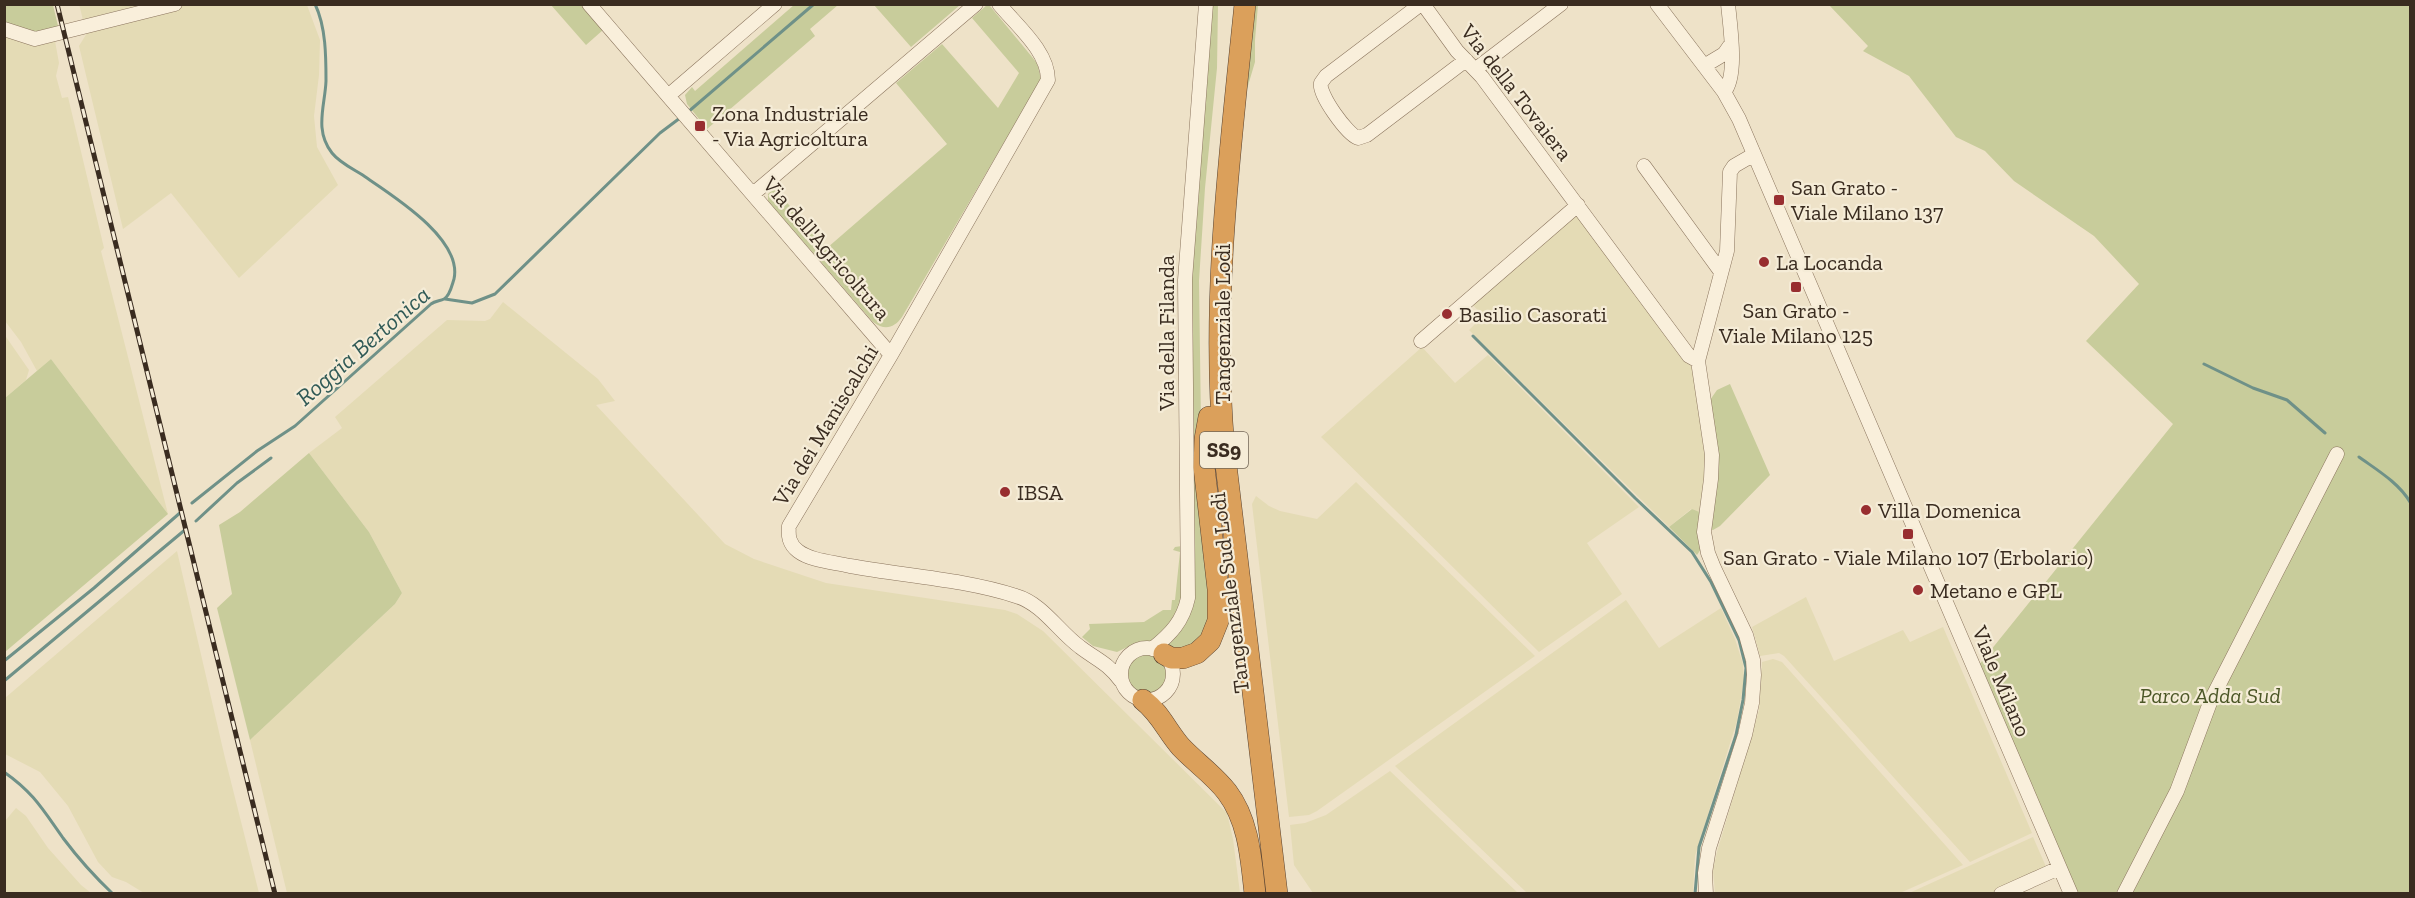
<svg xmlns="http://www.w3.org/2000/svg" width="2415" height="898" font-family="'Zilla Slab',serif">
	<rect width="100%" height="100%" fill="#eee2c8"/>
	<path fill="#e4dbb5" d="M79,4L139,5L83,20Z
		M167,5H307L320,40L319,75L314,116L317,147L338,185L239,278L171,193L123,229L79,46L87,33L153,14Z
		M5,36L25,43L37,44L55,41L59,63L56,76L62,98L68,97L104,248L101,251L168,514L51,359L37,371L21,342L5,321Z
		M1574,216H1577L1694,370L1707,444L1702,513L1691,509L1669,527L1469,330L1483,316L1471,303Z
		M503,302L598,379L615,401L596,405L725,544L754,559L826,583L1005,610L1017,614L1043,631L1227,813L1233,839L1240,893H287L250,740L395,604L402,593L369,532L309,453L342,428L335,417L447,320L485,321L490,319Z
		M4,334L29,370L26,380L5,398Z
		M1422,347L1455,383L1488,355L1639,507L1587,543L1622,594L1539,652L1321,437Z
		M1356,482L1535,656L1317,811L1309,815L1289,817L1252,504L1256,496L1269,506L1280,511L1317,519Z
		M177,551L225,758L259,893H144L126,882L112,877L98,862L68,806L40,772L5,754V698Z
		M1806,597L1834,661L1903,630L1910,642L1943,627L2032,833L1970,862L1784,656L1779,653L1760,656L1752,627Z
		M1626,600L1659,648L1721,608L1735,639L1743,664L1744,680L1737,721L1695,856L1693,893H1527L1395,766Z
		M1773,659L1782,662L1963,865L1900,893H1715L1713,870L1717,852L1759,710L1762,662Z
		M1390,771L1518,893H1313L1294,865L1290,825L1305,823L1326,815Z
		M16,808L26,816L48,848L81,885L91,893H5V821Z
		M2033,837L2047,869L1992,893L1907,894Z"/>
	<path fill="#c8cc9b" d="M4,5H53L59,30L40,34L5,25Z
		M551,5H581L603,30L586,45Z
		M794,5H838L810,29L815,36L707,129L687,104L685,95L692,87L695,91Z
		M874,5H960L911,47Z
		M987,5L990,6L1037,63L1041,79L902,317C894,328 885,331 873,322L768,201V194L774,188L827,248L947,144L896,83L942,44L998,108L1019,73L972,18Z
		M1212,5H1218L1217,68L1205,188L1199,281L1201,424L1213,616L1206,639L1175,651L1167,644L1183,626L1191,280Z
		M1253,5H1258L1255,40V62L1247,89L1244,87Z
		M1829,5H2410V893H2077L1978,666L2173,424L2086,341L2139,284L2094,236L2014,181L1985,151L1956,137L1909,76L1863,51L1868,46Z
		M51,359L168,514L5,652V398Z
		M1730,384L1770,475L1720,526L1713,530L1710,529V400L1717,390Z
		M309,453L369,532L402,593L395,604L250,740L217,608L232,594L219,525L240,512Z
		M1692,509L1702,513L1701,549L1697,555L1669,527Z
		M1182,546L1183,599L1173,623L1151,641L1138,642L1117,652L1093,646L1082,637L1090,629L1089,624L1144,622L1163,610H1171L1172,600H1175L1180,552L1173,550L1175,547Z
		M1127 674a22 22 0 1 1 44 0a22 22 0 1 1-44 0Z"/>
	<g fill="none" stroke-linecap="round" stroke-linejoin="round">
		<path stroke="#6f9188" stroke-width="3" d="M688,112L814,4
			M445,299L472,303L495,294L660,133L680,118
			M1473,336L1635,498L1692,552L1711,582L1739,640L1746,668L1743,700L1736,735L1699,847L1695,894
			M2204,364L2253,388L2287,400L2325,433
			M2359,457C2377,470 2399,483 2410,502
			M192,503L257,451L295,426L431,304C435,301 440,301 444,299C450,296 452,285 454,279C463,238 390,194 361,174C351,168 339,162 332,153C314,130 325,106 326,81C326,57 326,27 315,4
			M196,521L237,483L271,458
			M4,661L94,588L181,512
			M4,681L186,529
			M4,772C34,793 43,810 63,838C78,858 95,877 113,894"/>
		<g stroke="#8a745d" stroke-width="15">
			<path id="minor" d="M589,4L891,355
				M999,4C1017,26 1048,51 1048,80L891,355L789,526C788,536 789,544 798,551C811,561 834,562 850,566C905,576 963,579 1016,596C1043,604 1058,631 1080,647C1097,660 1108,663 1121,681
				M1421,4L1326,76L1321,83C1318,94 1347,134 1358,138L1367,135L1466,60
				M1423,4L1457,51L1482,77L1689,356L1698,361
				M1657,4L1724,92L1739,119L2071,894
				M4,29L35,39L175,4
				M1704,66L1724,54L1731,44
				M1476,69L1561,4
				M1724,92C1738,77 1730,25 1728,4
				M668,96L775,4
				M1644,166L1721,272
				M753,194L976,4
				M1421,341L1578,205
				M1121 674a26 26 0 1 1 52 0a26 26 0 1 1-52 0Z
				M1152,649C1171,634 1183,621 1188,598L1185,280L1206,4
				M1706,894L1705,873L1709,848L1745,735L1752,703L1754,675L1753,660L1746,635L1714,568L1708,553L1704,532L1711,479L1712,455L1698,361L1727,251L1730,172L1734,166L1753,155
				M2001,894L2059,868
				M2124,894L2177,791L2211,700L2337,454"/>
		</g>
		<g stroke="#584231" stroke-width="22">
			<path id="highway" d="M1245,4C1230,153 1211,299 1224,448L1277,894
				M1164,654L1171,658H1183L1197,653L1210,641L1218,621V589L1204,467L1205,439L1209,417
				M1143,700C1160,713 1167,731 1181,747C1195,762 1214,775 1227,792C1249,821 1251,859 1255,894"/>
		</g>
		<use href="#minor" stroke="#f9efdb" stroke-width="14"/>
		<use href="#highway" stroke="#dba05b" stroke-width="21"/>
		<g stroke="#3a2c20" stroke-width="5">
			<path id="rail" d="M57,4L275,894"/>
		</g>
		<use href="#rail" stroke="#f5ecd7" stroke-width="3" stroke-dasharray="9" stroke-linecap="butt"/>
	</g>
	<g fill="#982e30" stroke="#f5ecd7" stroke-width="2">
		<rect x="694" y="120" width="12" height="12" rx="3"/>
		<rect x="1773" y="194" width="12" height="12" rx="3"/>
		<circle cx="1764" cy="262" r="6"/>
		<rect x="1790" y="281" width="12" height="12" rx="3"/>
		<circle cx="1447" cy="314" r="6"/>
		<circle cx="1005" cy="492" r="6"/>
		<circle cx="1866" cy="510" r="6"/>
		<rect x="1902" y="528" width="12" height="12" rx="3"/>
		<circle cx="1918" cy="590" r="6"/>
	</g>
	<g text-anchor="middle" stroke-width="4.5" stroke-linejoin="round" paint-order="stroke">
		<rect fill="#f5ecd7" stroke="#726657" stroke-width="1.5" x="1200" y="432" width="48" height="36" rx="4.5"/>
		<g font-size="21" font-weight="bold" fill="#3a2c20">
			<text x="1224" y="457">SS9</text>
		</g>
		<g font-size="22" fill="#3a2c20" stroke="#f5ecd7">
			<text transform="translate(1517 92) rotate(52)" y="8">Via della Tovaiera</text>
			<text transform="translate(827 248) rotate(49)" y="8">Via dell'Agricoltura</text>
			<text transform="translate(1222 324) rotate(-90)" y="8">Tangenziale Lodi</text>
			<text transform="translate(1166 333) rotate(-90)" y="8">Via della Filanda</text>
			<text transform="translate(825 425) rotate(-59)" y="8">Via dei Maniscalchi</text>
			<text transform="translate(1229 593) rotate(-97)" y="8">Tangenziale Sud Lodi</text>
			<text transform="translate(2002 681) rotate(67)" y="8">Viale Milano</text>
		</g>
		<g font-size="22" fill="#3a2c20" stroke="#f5ecd7" text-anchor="start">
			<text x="712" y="121">Zona Industriale<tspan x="712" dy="25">- Via Agricoltura</tspan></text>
			<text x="1791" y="195">San Grato -<tspan x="1791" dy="25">Viale Milano 137</tspan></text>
			<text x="1776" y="270">La Locanda</text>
			<text x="1796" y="318" text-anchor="middle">San Grato -<tspan x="1796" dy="25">Viale Milano 125</tspan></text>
			<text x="1459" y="322">Basilio Casorati</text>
			<text x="1017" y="500">IBSA</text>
			<text x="1878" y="518">Villa Domenica</text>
			<text x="1908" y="565" text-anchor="middle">San Grato - Viale Milano 107 (Erbolario)</text>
			<text x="1930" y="598">Metano e GPL</text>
		</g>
		<g font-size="22" font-style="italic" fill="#4c5727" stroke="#f5ecd7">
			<text x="2210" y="703">Parco Adda Sud</text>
		</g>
		<g font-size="24" font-style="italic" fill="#305a56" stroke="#f5ecd7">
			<text transform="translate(363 346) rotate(-41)" y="8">Roggia Bertonica</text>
		</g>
	</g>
	<rect width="2415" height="898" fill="none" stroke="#3a2c20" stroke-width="12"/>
</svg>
